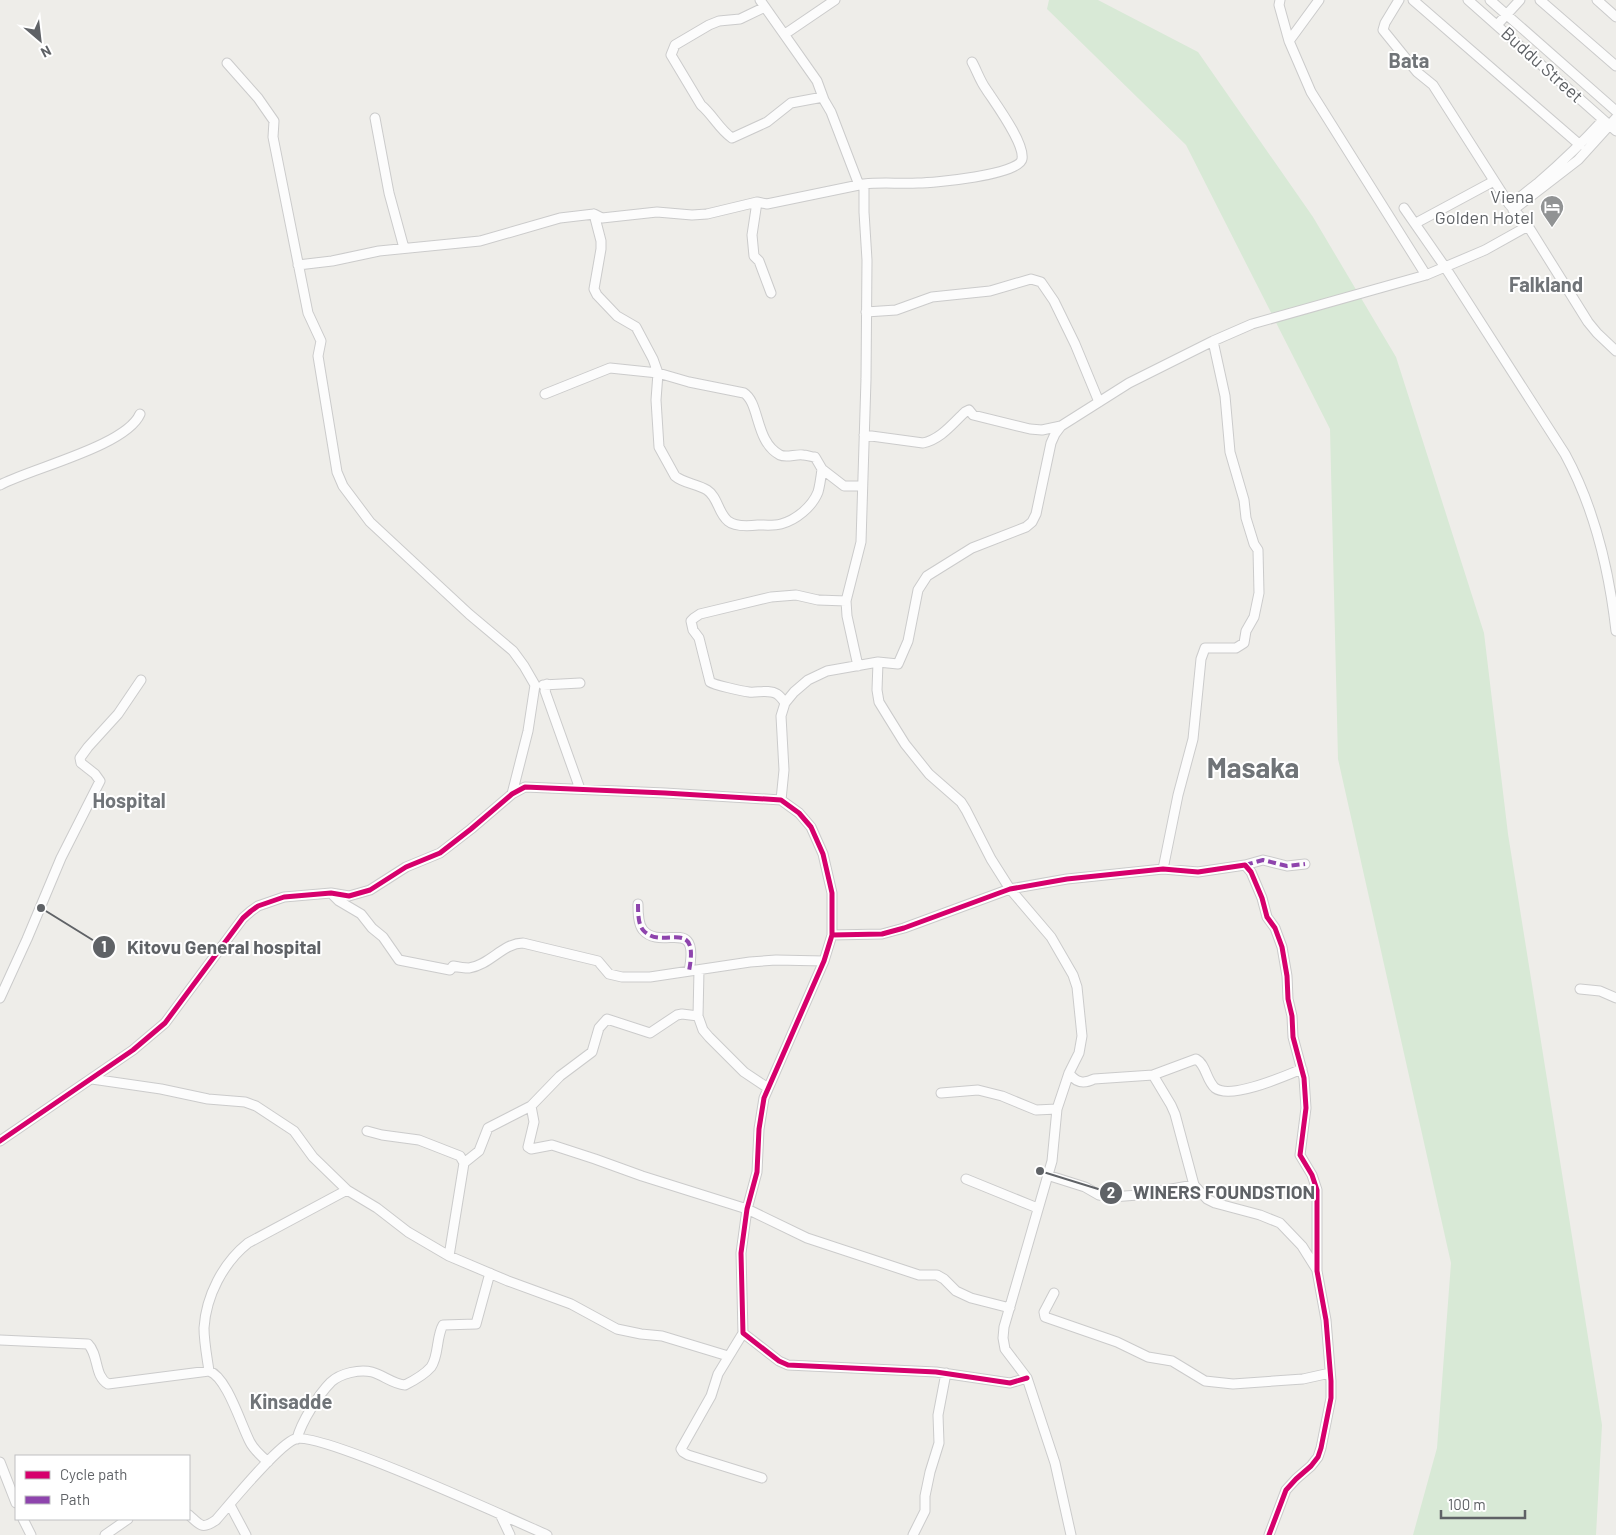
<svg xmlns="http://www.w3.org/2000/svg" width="1616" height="1535" font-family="Barlow,sans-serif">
	<rect width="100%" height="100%" fill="#eeede9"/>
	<path fill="#d8e9d6" d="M1049,0H1098L1198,52L1313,217L1396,357L1484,633L1508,834L1602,1425L1596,1535H1413L1437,1448L1451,1263L1338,759L1330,429L1186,145L1047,9Z"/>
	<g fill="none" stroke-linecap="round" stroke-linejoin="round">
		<g stroke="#cbcbcb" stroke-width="11">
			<path id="minor" d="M760,0L817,81L824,100L831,112L859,185L864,184V212L867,260L866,379L861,542L846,601L847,616L858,666
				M1280,0L1279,5L1289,41L1311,92L1426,275
				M1399,0L1385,23L1383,30L1417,72L1433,85L1509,204L1528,226L1588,322L1597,333L1616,351
				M1413,0L1580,145
				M1468,0L1616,131
				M1490,0L1616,111
				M1540,0L1616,66
				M1597,0L1616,17
				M765,7L740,19L719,21L709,25L675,45L671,55L701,105C713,115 719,129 732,138L767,122L791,103L823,97
				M1497,25L1520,0
				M785,34L835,0
				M1289,41L1319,0
				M227,63L258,98L274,121L273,137L308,313L321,341L318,356L337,472L343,486L370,522L469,614L513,651L524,666L535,685L528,731L512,794
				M375,118L389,193L404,248
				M864,184C882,182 900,184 918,183C933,183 1020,175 1022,159C1025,143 995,103 986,89C980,81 977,71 972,62
				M757,202L752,235L754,256L759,261L771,293
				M1509,204C1520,199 1528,190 1538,183C1561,163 1583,142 1603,120
				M1404,208L1445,267L1565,454C1595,509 1609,569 1616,631
				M1513,210L1578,160L1616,118
				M594,214L601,241V249L594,289L597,295L617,316L636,327L653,359L658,373L656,400L659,447L675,476C683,483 697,484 707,490C718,497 718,513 728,521C735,527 749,526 758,525C765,525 774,526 781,524C796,520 812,507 818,492C820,485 821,477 822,469
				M1416,223L1494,181
				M298,265L332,261L379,251L480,241L560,218L594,214L602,218L657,212L692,215L707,214L757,202L767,204L859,185
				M866,312L896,310L932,297L990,291L1031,279L1041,282L1054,301L1075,344L1099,402
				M545,394L610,368L658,373L689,382L744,393C760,403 755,442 780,455C786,458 796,454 803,455C807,455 811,457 815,457L822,469L844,486H862
				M864,435L923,443C941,439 952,424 965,412L969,410L973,415L1030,429L1042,430L1061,426
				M0,485C32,468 126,446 140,414
				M878,662L898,664L908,641L918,590L927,576L972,548L1026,527L1032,522L1036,514L1051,443L1055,434L1061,426L1129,383L1213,341L1252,324L1426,275L1485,250L1528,226
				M547,684L545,691L580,789
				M543,685L580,683
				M785,703C783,700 780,696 777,694C769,689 757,693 749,692C742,691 714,685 710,682L699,638L693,630L691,621L694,618L700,614L771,597L796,595L818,600L846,601
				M781,800L784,770L781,716L785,703L794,692L808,680L827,671L878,662L877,690L879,702L887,715L905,744L929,774L961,802L966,810L991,859L1010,889L1051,937L1073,975L1077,987L1082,1036L1079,1053L1069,1073L1057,1109L1052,1161L1004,1327L1003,1338L1005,1349L1027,1378L1055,1463L1071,1535
				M1245,865L1263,860L1287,866L1305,864
				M1163,869L1178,795L1193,739L1201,659L1205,648H1236L1244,643L1246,631L1254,617L1259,593L1258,550L1254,544L1246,518L1244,500L1230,452L1225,396L1213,341
				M331,893L339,901L361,914L372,928L383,937L399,960L450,970L453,966C458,967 464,968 469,968C490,965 503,943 523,943L598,961L609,974L622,977H650L750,962L776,960L824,961
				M638,904C638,912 638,924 643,930C662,952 700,914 689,971
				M832,935L882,934L904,928L1010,889L1067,879L1163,869L1198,872L1245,865L1251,872L1262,898L1267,917L1275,928L1282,947L1287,976L1288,999L1292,1016L1293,1037L1304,1078L1306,1108L1300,1155L1312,1175L1317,1190V1271L1326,1320L1331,1381V1398L1321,1448L1318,1457L1311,1466L1296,1479L1286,1490L1269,1535
				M1580,989L1600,991L1616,998
				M0,998L27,939L61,858L100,781L95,774L81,763L80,758L88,747L118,714L141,680
				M698,1016L699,970
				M1069,1073C1076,1083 1084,1084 1094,1079L1153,1075
				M92,1079L161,1089L208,1099L245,1102L256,1106L294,1131L313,1157L347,1190L377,1208L408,1232L449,1256L508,1281L571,1304L617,1329L641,1334L662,1336L728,1356
				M941,1093L978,1090L1002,1096L1036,1110L1057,1109
				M531,1106L534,1122L528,1147L531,1149L552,1145L595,1159L642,1176L747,1209L807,1238L919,1275H937L944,1279L956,1291L971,1298L1010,1308
				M367,1131L382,1135L419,1140L460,1156L464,1163L449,1256
				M0,1141L133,1050L165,1023L243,918L251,911L258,906L284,897L331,893L349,896L370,890L406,867L440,853L471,829L512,794L525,787L665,793L781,800L799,813L811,827L823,854L832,893V935L824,961L764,1098L759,1129L757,1172L747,1209L741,1253L743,1333L779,1361L788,1365L936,1372L1010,1383L1027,1378
				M464,1163L479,1151L488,1128L531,1106L560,1076L592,1052L599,1028L607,1019L650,1033L677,1015L682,1014L698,1016L703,1030L709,1037L744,1072L768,1088
				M1047,1175L1085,1187L1099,1195L1112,1197L1138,1195L1194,1185L1207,1199L1215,1203L1260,1215L1280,1223L1302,1246L1317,1270
				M966,1179L1035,1207L1039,1205
				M1194,1185L1175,1114L1171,1105L1153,1075L1196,1059C1206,1064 1206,1080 1215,1088C1231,1100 1285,1076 1302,1069
				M1054,1293L1044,1312L1045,1317L1117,1342L1148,1357L1172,1361L1205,1381L1233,1384L1303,1379L1330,1373
				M743,1333L718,1374L711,1396L681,1449L683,1452L688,1455L762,1478
				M0,1340L88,1344C99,1355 94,1376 108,1384L209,1371C227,1377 241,1425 250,1442C254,1450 261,1456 268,1462
				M209,1371C207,1357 204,1342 204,1328C206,1296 223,1263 248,1243L347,1190
				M297,1439C301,1422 319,1394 331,1382C341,1373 360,1369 372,1372C383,1375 393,1384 405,1385C413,1381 425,1374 431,1367C439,1356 436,1337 443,1325L476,1324L490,1273
				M0,1462L16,1503
				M230,1505L246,1535
				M500,1514L510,1535
				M189,1515C200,1525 202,1530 216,1520C231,1503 277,1446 295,1439C319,1431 513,1520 547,1535
				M23,1519L31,1535
				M105,1535L128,1519
				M913,1535L925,1511V1496L930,1472L939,1443L938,1415L946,1373"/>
		</g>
		<use href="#minor" stroke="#fcfcfc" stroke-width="9"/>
		<path stroke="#8e44ad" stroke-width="4" stroke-dasharray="8 4" stroke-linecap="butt" d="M1245,865L1263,860L1287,866L1305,864
			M638,904C638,912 638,924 643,930C662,952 700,914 689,971"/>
		<g stroke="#fff" stroke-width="8">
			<path id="cycleway" d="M832,935L882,934L904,928L1010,889L1067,879L1163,869L1198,872L1245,865L1251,872L1262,898L1267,917L1275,928L1282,947L1287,976L1288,999L1292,1016L1293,1037L1304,1078L1306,1108L1300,1155L1312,1175L1317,1190V1271L1326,1320L1331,1381V1398L1321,1448L1318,1457L1311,1466L1296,1479L1286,1490L1269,1535
				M0,1141L133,1050L165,1023L243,918L251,911L258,906L284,897L331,893L349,896L370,890L406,867L440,853L471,829L512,794L525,787L665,793L781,800L799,813L811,827L823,854L832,893V935L824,961L764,1098L759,1129L757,1172L747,1209L741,1253L743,1333L779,1361L788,1365L936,1372L1010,1383L1027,1378"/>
		</g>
		<use href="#cycleway" stroke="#d6006c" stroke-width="5"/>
	</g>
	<defs>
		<g id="hotel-pin" transform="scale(1.25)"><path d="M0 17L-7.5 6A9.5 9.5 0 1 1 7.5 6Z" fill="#919394" stroke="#fff"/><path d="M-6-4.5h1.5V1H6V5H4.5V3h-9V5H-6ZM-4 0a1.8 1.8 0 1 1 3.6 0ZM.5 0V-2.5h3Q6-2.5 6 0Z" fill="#fff"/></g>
	</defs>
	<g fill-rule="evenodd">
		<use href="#hotel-pin" x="1552" y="207"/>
	</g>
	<g text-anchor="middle" stroke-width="4" stroke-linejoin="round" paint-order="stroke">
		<g font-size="18" fill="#5f6266" stroke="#fff">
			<text transform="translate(1542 65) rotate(42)" y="6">Buddu Street</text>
		</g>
		<g font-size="18" fill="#5f6266" stroke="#fff" text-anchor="end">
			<text x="1534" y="203">Viena<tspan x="1534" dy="21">Golden Hotel</tspan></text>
		</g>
		<g font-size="20" font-weight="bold" fill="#707478" stroke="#fff">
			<text x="1409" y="68">Bata</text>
			<text x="1546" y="292">Falkland</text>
			<text x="129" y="808">Hospital</text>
			<text x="291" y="1409">Kinsadde</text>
		</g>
		<g font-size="28" font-weight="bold" fill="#707478" stroke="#fff">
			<text x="1253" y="778">Masaka</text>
		</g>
	</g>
	<path fill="none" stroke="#5f6266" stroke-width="2" d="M41 908L104 947M1040 1171L1111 1193"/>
	<g fill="#5f6266" stroke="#fff" stroke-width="2">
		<circle cx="41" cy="908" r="5"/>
		<circle cx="1040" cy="1171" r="5"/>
		<circle cx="104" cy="947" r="12"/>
		<circle cx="1111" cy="1193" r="12"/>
	</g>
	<g font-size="15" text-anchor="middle" font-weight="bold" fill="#fff">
		<text x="104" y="952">1</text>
		<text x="1111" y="1198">2</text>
	</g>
	<g font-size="19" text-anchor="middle" font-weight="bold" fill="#5f6266" stroke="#fff" stroke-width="4" stroke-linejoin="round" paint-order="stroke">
		<text x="224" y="954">Kitovu General hospital</text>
		<text x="1224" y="1199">WINERS FOUNDSTION</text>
	</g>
	<rect x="15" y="1455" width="175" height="65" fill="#ffffff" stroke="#bfc0c2"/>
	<rect x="25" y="1471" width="25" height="8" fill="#d6006c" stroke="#bfc0c2"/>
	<text x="60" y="1480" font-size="15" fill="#5f6266">Cycle path</text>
	<rect x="25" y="1496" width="25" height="8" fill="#8e44ad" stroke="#bfc0c2"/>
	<text x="60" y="1505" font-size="15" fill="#5f6266">Path</text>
	<g transform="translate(40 40) rotate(152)" stroke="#ffffff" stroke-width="4" paint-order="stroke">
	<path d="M0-4L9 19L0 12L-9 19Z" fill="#5f6266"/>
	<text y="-8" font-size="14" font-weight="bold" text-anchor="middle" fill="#5f6266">N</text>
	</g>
	<path d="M1441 1510v8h84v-8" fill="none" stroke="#5f6266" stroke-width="2.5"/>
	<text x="1448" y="1510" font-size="15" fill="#5f6266" stroke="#ffffff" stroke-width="4" paint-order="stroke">100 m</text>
</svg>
